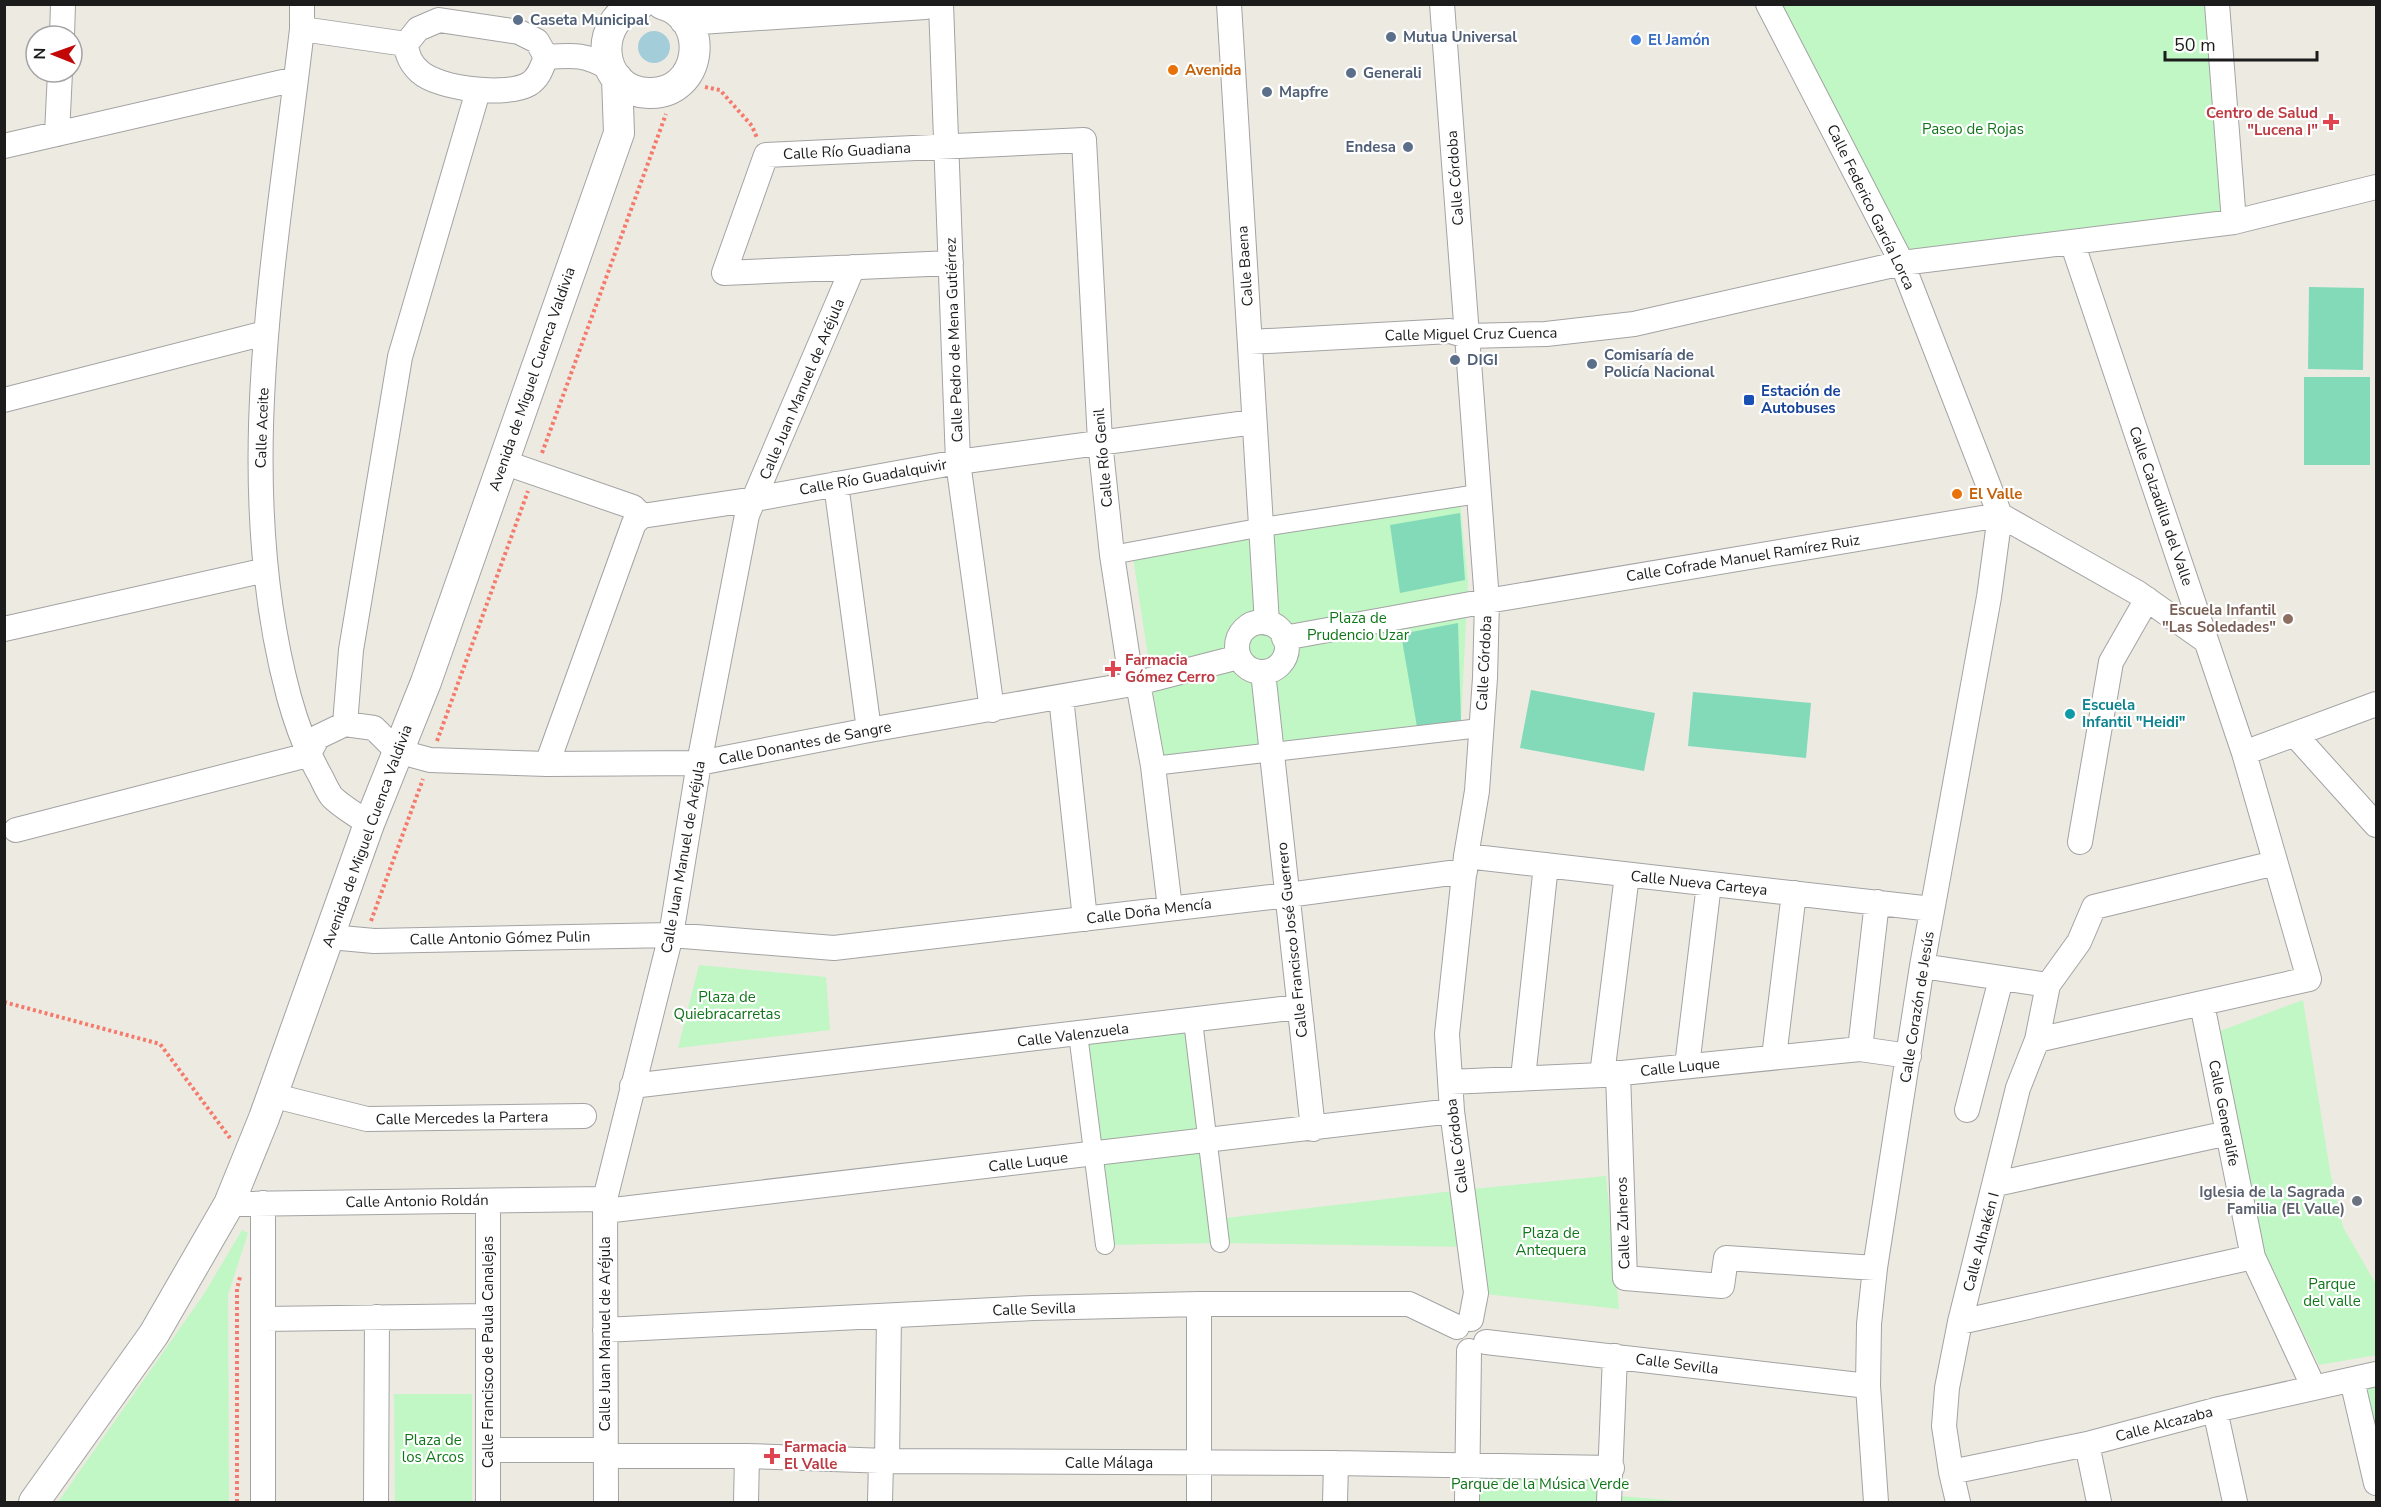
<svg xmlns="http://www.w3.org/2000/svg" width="2381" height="1507" font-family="'Nunito Sans',sans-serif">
	<rect width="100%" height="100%" fill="#edeae2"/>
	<path fill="#c0f7c4" d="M1768,5H2217L2234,222L1902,263Z
		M1460,502L1468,582L1461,721L1163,756L1133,557Z
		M699,965L826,977L830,1030L678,1048Z
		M2303,1000L2330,1171L2343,1227L2376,1284V1355L2319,1365L2265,1253L2220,1031Z
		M1193,1021L1217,1219L1462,1190L1606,1176L1619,1309L1476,1293L1470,1247L1220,1243L1105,1245L1078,1034Z
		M242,1230L248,1233L228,1295L229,1502H58L204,1294Z
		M2376,1374V1483L2352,1380Z
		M394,1394H472V1502H395Z
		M1468,1466L1612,1468L1610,1495L1688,1502H1467Z"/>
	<path fill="#82dab9" d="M2309,287L2364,288L2363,370L2308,369Z
		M2304,377H2370V465H2304Z
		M1460,513L1465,580L1400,593L1390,525Z
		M1458,623L1461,721L1417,727L1401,634Z
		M1531,690L1655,713L1644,771L1520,748Z
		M1693,692L1811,703L1806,758L1688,746Z"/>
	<path fill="#a4cdda" d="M638 47a16 16 0 1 1 32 0a16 16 0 1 1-32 0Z"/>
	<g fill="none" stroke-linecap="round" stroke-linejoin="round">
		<g stroke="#a3a3a3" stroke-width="20">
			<path id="pedestrian" d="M1112,555L1263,527L1478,494
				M1153,766L1480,728
				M1193,1021L1220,1243
				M1078,1034L1105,1245"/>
		</g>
		<g stroke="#a3a3a3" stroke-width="26">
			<path id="minor" d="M302,4V29C277,249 230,478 289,697C297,726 306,751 321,777C324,783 328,792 332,797C342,807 357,815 369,824
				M941,4L958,462L992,710
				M1229,4L1267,623
				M1442,4L1487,601L1485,678L1477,791L1466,856L1447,1034L1452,1111L1476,1293L1471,1319
				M1768,4L1902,263L2000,515L1989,597L1922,966L1875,1268L1869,1324L1868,1386L1876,1502
				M2217,4L2234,222
				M439,20L519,32L537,41L546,57C542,67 539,78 529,84C507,97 439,89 420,72C411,64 407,56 406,44L418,29Z
				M302,29L406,44
				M62,36L63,4
				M546,57C575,55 585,54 611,69
				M57,134L60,72
				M4,146L296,79
				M951,263L724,273L766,155L1084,140L1100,441L1112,555L1129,666L1138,683L1153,766L1170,908
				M1250,342L1450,331L1467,336L1546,334L1634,324L1902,263L2234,222L2376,187
				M4,400L265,333
				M503,462L633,507L642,516L755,499L958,462L1254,422
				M836,484L869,730
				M2000,515L2138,593L2206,641
				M1237 647a25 25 0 1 1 50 0a25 25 0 1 1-50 0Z
				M4,629L266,570
				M1284,638L1487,601L2000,515
				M1263,672L1313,1129
				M1061,697L1085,919
				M345,724L374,728L397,751L430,760L547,764L699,763L869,730L1138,683L1239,657
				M2296,736L2376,825
				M2244,753L2376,704
				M547,764L634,523L642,516
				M16,830L308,755L318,737L345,724L351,650L400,357L478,91
				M2080,842L2111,662L2147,599
				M1466,856L1932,909
				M330,937L374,941L671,935L834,948L1288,895L1465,871
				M1922,966L2048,985
				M2202,1004L2253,1257L2314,1388
				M2037,1040L2309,979L2244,753L2072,242
				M1860,1049L1877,902
				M1774,1057L1794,893
				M1687,1066L1709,884
				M1618,1073L1625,1278L1722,1286L1726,1258L1875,1268
				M1602,1075L1627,875
				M1523,1078L1546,865
				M1450,1082L1602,1075L1860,1049L1909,1056
				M632,1086L1298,1007
				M271,1095L367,1119L584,1116
				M1967,1110L2001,979
				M1996,1184L2228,1133
				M488,1201V1502
				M229,1204L605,1199
				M605,1211L1452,1111
				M1199,1304V1502
				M263,1319L488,1316
				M1960,1322L2253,1257
				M605,1330L1033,1308L1199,1304H1409L1457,1327
				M1486,1342L1868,1386
				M2352,1380L2376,1483
				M2215,1410L2235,1502
				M2087,1444L2099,1502
				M488,1450H605
				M606,1456H747L887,1461L1336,1463L1612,1468
				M887,1461L889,1316
				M1951,1472L2087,1444L2215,1410L2376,1374
				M263,1502V1203
				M376,1502L377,1317
				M606,1502L605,1199L671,935L699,763L747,515L853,267
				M746,1502L747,1456
				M880,1502L881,1461
				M1335,1502L1336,1463
				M1467,1502L1469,1351
				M1609,1502L1615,1356
				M1958,1502L1951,1472L1944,1426L1947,1388L1960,1322L2018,1088L2037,1040L2048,985L2079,942L2094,907L2275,863"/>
		</g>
		<g stroke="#a3a3a3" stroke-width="32">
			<path id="tertiary" d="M640,4C591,19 597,92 649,93C702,95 712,18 662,4
				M685,20L925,4
				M34,1502L154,1334L229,1204L264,1118L369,824L426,682L619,133L617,78"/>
		</g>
		<path stroke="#f47b6c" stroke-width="4" stroke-dasharray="3 3" stroke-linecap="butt" d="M705,87L720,90L752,126L757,138
			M542,453L666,114
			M437,741L528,491
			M371,921L423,779
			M4,1002L160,1044L230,1138
			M237,1502V1289L240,1277"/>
		<use href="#pedestrian" stroke="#fff" stroke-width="18"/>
		<use href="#minor" stroke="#fff" stroke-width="24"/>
		<use href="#tertiary" stroke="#fff" stroke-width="30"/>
	</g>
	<g fill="#5c6f8a" stroke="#fff" stroke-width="2">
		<circle cx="518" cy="20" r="6"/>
		<circle cx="1391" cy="37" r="6"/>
		<circle cx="1351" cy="73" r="6"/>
		<circle cx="1267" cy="92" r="6"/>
		<circle cx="1408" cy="147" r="6"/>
		<circle cx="1455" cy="360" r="6"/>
		<circle cx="1592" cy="364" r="6"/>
	</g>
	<circle fill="#3f7fe0" stroke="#fff" stroke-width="2" cx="1636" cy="40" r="6"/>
	<g fill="#e8710a" stroke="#fff" stroke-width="2">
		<circle cx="1173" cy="70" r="6"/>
		<circle cx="1957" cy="494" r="6"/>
	</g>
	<g fill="#e0444e" stroke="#fff" stroke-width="2">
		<path d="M2328 113h6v6h6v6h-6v6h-6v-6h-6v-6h6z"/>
		<path d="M1110 660h6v6h6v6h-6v6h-6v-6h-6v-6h6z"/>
		<path d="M769 1447h6v6h6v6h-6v6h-6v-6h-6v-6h6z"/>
	</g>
	<rect fill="#1a4fb4" stroke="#fff" stroke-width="2" x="1743" y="394" width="12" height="12" rx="3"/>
	<circle fill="#8d6e63" stroke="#fff" stroke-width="2" cx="2288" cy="619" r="6"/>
	<circle fill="#0f9aa8" stroke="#fff" stroke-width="2" cx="2070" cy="714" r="6"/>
	<circle fill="#6b7280" stroke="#fff" stroke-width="2" cx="2357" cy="1201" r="6"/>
	<g text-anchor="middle" stroke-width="4.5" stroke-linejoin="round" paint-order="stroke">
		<g font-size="15" font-weight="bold" fill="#4e5e75" stroke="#fff" text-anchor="start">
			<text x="530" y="25">Caseta Municipal</text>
			<text x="1403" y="42">Mutua Universal</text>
			<text x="1363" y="78">Generali</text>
			<text x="1279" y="97">Mapfre</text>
			<text x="1396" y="152" text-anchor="end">Endesa</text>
			<text x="1604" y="360">Comisaría de<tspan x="1604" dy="17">Policía Nacional</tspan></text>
			<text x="1467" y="365">DIGI</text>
		</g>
		<g font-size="15" font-weight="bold" fill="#366cbe" stroke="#fff" text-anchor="start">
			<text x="1648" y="45">El Jamón</text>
		</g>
		<g font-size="15" font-weight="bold" fill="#c56008" stroke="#fff" text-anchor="start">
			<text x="1185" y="75">Avenida</text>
			<text x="1969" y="499">El Valle</text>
		</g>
		<g font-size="15" font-weight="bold" fill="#be3a42" stroke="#fff" text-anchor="start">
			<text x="2318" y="118" text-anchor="end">Centro de Salud<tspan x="2318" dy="17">"Lucena I"</tspan></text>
			<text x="1125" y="665">Farmacia<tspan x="1125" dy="17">Gómez Cerro</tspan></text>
			<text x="784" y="1452">Farmacia<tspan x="784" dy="17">El Valle</tspan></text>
		</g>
		<g font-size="15" fill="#0f7618" stroke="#fff">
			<text x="1973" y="134">Paseo de Rojas</text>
			<text x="1358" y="623">Plaza de<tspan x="1358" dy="17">Prudencio Uzar</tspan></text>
			<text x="727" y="1002">Plaza de<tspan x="727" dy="17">Quiebracarretas</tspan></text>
			<text x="1551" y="1238">Plaza de<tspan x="1551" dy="17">Antequera</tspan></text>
			<text x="2332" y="1289">Parque<tspan x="2332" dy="17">del valle</tspan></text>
			<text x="433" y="1445">Plaza de<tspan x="433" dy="17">los Arcos</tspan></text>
			<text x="1540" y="1489">Parque de la Música Verde</text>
		</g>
		<g font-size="15" fill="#1c1c1c" stroke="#fff">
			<text transform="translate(847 151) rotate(-3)" y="5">Calle Río Guadiana</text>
			<text transform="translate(1455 178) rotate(-94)" y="5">Calle Córdoba</text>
			<text transform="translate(1871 207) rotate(64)" y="5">Calle Federico García Lorca</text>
			<text transform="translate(1245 266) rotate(-94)" y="5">Calle Baena</text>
			<text transform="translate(1471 334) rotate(-1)" y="5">Calle Miguel Cruz Cuenca</text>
			<text transform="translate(954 340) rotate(-92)" y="5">Calle Pedro de Mena Gutiérrez</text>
			<text transform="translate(532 379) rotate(-71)" y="5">Avenida de Miguel Cuenca Valdivia</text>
			<text transform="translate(802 389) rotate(-67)" y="5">Calle Juan Manuel de Aréjula</text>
			<text transform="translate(262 428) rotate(-88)" y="5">Calle Aceite</text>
			<text transform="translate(1103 458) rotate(-95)" y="5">Calle Río Genil</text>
			<text transform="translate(873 477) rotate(-10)" y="5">Calle Río Guadalquivir</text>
			<text transform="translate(2161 506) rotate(71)" y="5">Calle Calzadilla del Valle</text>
			<text transform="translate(1743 558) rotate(-9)" y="5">Calle Cofrade Manuel Ramírez Ruiz</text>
			<text transform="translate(1484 663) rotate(-87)" y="5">Calle Córdoba</text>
			<text transform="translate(805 743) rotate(-11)" y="5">Calle Donantes de Sangre</text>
			<text transform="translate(367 836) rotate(-70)" y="5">Avenida de Miguel Cuenca Valdivia</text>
			<text transform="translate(683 857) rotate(-80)" y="5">Calle Juan Manuel de Aréjula</text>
			<text transform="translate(1699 883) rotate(6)" y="5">Calle Nueva Carteya</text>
			<text transform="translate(1149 911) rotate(-7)" y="5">Calle Doña Mencía</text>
			<text transform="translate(500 938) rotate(-1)" y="5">Calle Antonio Gómez Pulin</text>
			<text transform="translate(1292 940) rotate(-96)" y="5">Calle Francisco José Guerrero</text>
			<text transform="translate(1917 1007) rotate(-81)" y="5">Calle Corazón de Jesús</text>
			<text transform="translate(1073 1035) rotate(-7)" y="5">Calle Valenzuela</text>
			<text transform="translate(1680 1067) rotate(-6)" y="5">Calle Luque</text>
			<text transform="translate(2224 1113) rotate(79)" y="5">Calle Generalife</text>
			<text transform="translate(462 1118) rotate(-1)" y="5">Calle Mercedes la Partera</text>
			<text transform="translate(1457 1146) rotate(-97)" y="5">Calle Córdoba</text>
			<text transform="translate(1028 1162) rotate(-7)" y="5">Calle Luque</text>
			<text transform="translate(417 1201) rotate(-1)" y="5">Calle Antonio Roldán</text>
			<text transform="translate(1623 1223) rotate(-92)" y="5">Calle Zuheros</text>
			<text transform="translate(1981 1242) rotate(-75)" y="5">Calle Alhakén I</text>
			<text transform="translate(1034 1309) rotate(-2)" y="5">Calle Sevilla</text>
			<text transform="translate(605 1334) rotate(-90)" y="5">Calle Juan Manuel de Aréjula</text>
			<text transform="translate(488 1352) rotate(-90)" y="5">Calle Francisco de Paula Canalejas</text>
			<text transform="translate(1677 1364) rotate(7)" y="5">Calle Sevilla</text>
			<text transform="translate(2164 1424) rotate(-15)" y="5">Calle Alcazaba</text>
			<text x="1109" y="1468">Calle Málaga</text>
		</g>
		<g font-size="15" font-weight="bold" fill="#164399" stroke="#fff" text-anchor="start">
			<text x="1761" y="396">Estación de<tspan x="1761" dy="17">Autobuses</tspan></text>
		</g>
		<g font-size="15" font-weight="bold" fill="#785e54" stroke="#fff" text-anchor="end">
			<text x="2276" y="615">Escuela Infantil<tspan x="2276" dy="17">"Las Soledades"</tspan></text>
		</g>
		<g font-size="15" font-weight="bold" fill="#0d838f" stroke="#fff" text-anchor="start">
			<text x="2082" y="710">Escuela<tspan x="2082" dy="17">Infantil "Heidi"</tspan></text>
		</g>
		<g font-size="15" font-weight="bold" fill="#5b616d" stroke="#fff" text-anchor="end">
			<text x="2345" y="1197">Iglesia de la Sagrada<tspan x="2345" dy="17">Familia (El Valle)</tspan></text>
		</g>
	</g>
	<rect width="2381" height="1507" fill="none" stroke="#1c1c1c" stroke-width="12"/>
	<g transform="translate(54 54) rotate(271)"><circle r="28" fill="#ffffff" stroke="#a4a4a4" stroke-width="1.5"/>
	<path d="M0-4.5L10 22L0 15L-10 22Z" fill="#c10807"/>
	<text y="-9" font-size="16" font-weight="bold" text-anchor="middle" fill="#1c1c1c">N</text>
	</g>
	<path d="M2165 51v9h152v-9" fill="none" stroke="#1c1c1c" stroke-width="3"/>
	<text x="2174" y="51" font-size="18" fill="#1c1c1c" stroke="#ffffff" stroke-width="4.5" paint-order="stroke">50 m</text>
</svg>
